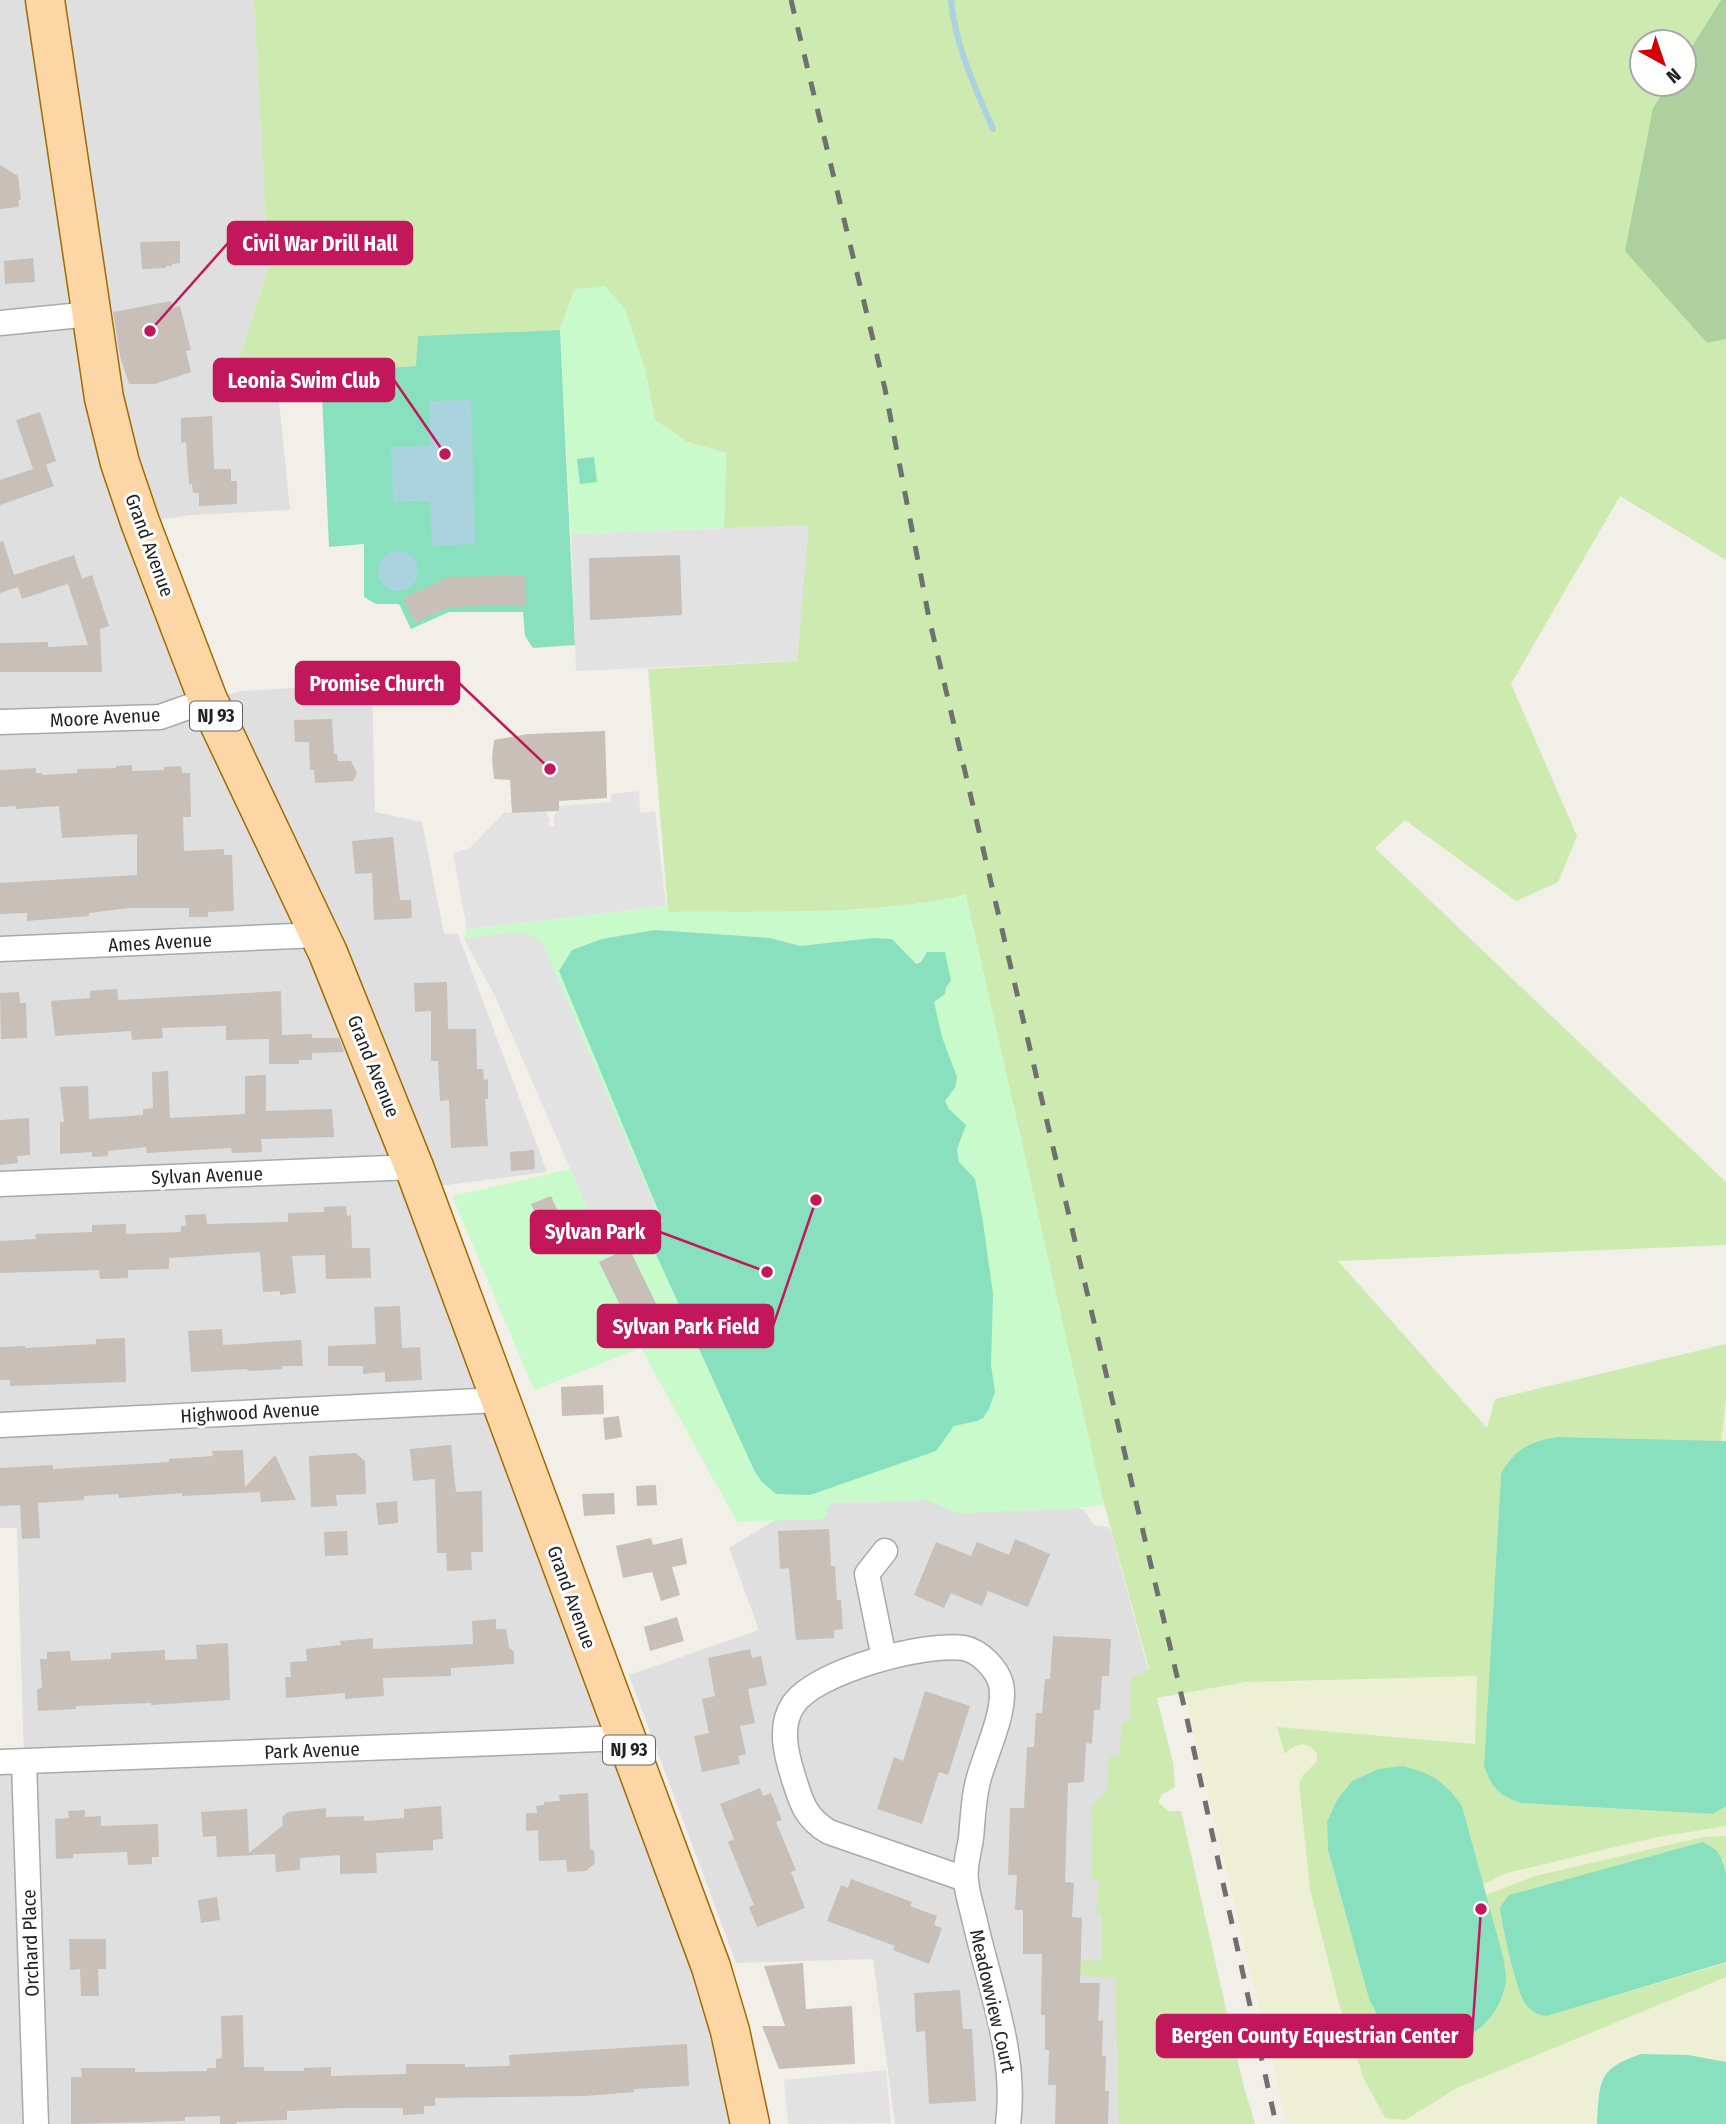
<svg xmlns="http://www.w3.org/2000/svg" width="1726" height="2124" font-family="'Fira Sans Condensed',sans-serif">
	<rect width="100%" height="100%" fill="#f2efe9"/>
	<path fill="#e0dfdf" d="M0,0H254L268,268L237,366L277,381L290,510L191,515L141,522L209,700L241,691L372,684L375,812L422,822L444,934H458L547,1172L448,1185L421,1186L750,2124H0V1762L24,1761L17,1528H0Z
		M926,1500L959,1513L1077,1508L1084,1510L1094,1525L1108,1527L1111,1531L1173,1763L1175,1787L1162,1794L1158,1802L1168,1811H1181L1243,2084L1255,2124H895L873,1959L736,1963L629,1675L759,1630L729,1548L777,1519H824L830,1503Z"/>
	<path fill="#eef0d5" d="M1726,1344V2124H1287L1184,1693L1246,1682L1477,1675L1495,1399Z"/>
	<path fill="#cdebb0" d="M254,0H1721L1684,59V42H1642V84H1668L1653,108L1706,343L1726,339V560L1620,496L1511,684L1577,836L1558,882L1516,901L1405,820L1375,848L1726,1182V1245L1338,1261L1487,1428L1495,1399L1726,1344V1397L1721,1441L1558,1437C1532,1440 1513,1450 1501,1474L1484,1766C1492,1788 1498,1795 1521,1803L1713,1814L1726,1806V1826L1653,1838L1507,1873L1483,1884L1462,1806L1378,1769L1352,1781L1337,1800L1327,1822L1328,1850L1369,1999L1392,2032L1416,2042L1438,2045L1504,1960L1486,1895L1535,1876L1703,1837L1726,1836V1874L1723,1860L1702,1842L1510,1895L1500,1907C1501,1923 1516,1991 1525,2003C1532,2012 1537,2015 1547,2016L1726,1963V1977L1457,2088L1405,2120L1385,2118L1364,2079L1339,2004L1310,1889L1299,1784L1303,1775L1317,1761V1753C1307,1740 1295,1743 1285,1754L1277,1727L1475,1744L1477,1676L1246,1682L1157,1698L1173,1763L1175,1787L1162,1794L1158,1802L1168,1811H1181L1243,2084L1255,2124H1119L1115,1978L1080,1975V1961L1101,1960L1102,1914H1096L1099,1880L1092,1879L1091,1807L1107,1791L1109,1756L1119,1755L1122,1722L1129,1721L1131,1678L1149,1669L1093,1463L965,895C873,916 763,911 668,912L648,669L797,661L808,526L724,528L726,453L687,442L655,420L645,369L575,289L560,330L419,336L417,366L321,373L277,381L237,366L268,268Z"/>
	<path fill="#add19e" d="M1721,0H1726V339L1707,343L1625,251L1653,108L1668,84H1684V59Z"/>
	<path fill="#c8facc" d="M605,286L625,309L645,369L655,420L687,442L726,453L724,528L571,534L560,330L575,289Z
		M966,895L1104,1505L1077,1508L959,1513L926,1500L830,1503L824,1519L737,1522L641,1348L534,1390L452,1196L571,1169L495,996L464,939L467,929L666,906L668,912C765,911 872,916 966,895Z"/>
	<path fill="#88e0be" d="M560,330L575,645L533,648L525,636L523,612H449L411,629L399,604H376L364,597V544L329,547L321,373L416,366L418,336Z
		M594,457L597,482L580,484L577,459Z
		M655,930L770,938L800,946L874,938L892,939L916,964L921,962L927,952H945L951,981L946,987L945,994L934,1002L942,1037L957,1077L955,1088L945,1101L949,1109L966,1125L957,1149L959,1162L975,1179L983,1222L993,1294L991,1365L995,1392L989,1409L983,1418L977,1421L954,1426L936,1451L810,1495L776,1494L761,1481L754,1470L645,1230L663,1222L559,971L572,950L602,939Z
		M1558,1437L1726,1441V1806L1713,1814L1521,1803C1498,1795 1492,1788 1484,1766L1501,1474C1513,1450 1532,1440 1558,1437Z
		M1403,1766C1433,1774 1444,1781 1462,1806L1504,1960C1504,1967 1507,1975 1506,1981C1500,2021 1465,2049 1425,2043C1414,2042 1399,2037 1390,2030C1380,2021 1375,2010 1369,1999L1328,1850L1327,1822L1337,1800L1352,1781L1378,1769Z
		M1702,1842C1719,1849 1722,1856 1726,1874V1962L1547,2016C1537,2015 1531,2012 1525,2003C1516,1990 1501,1923 1500,1907L1509,1895Z
		M1641,2054L1688,2055L1726,2062V2124H1597C1600,2081 1597,2069 1641,2054Z"/>
	<path fill="#e2e2e2" d="M809,525L797,661L576,671L571,534Z
		M639,791L640,813L655,811L666,906L467,929L453,853L470,848L504,813L547,812V817H550L549,826H554V816L557,812H559V806L611,802V794Z
		M511,932L526,933L540,941L548,956L660,1219L603,1244L495,996L464,939Z
		M886,2070L891,2123L788,2124L784,2080Z"/>
	<path fill="#aad3df" d="M471,400L475,544L432,546L430,501L393,502L391,447L430,446L429,401Z
		M378 571a20 20 0 1 1 40 0a20 20 0 1 1-40 0Z"/>
	<g fill="none" stroke-linecap="round" stroke-linejoin="round">
		<path stroke="#aad3df" stroke-width="6" d="M951,0C955,45 975,87 993,129"/>
	</g>
	<path fill="#c7bfb8" d="M0,165L18,176L21,199L18,201L19,207L0,209Z
		M180,241V263L172,264V266H166V268L142,269L140,242Z
		M33,258L35,282L5,284L4,261Z
		M171,301L172,308L180,306L191,350L186,351L191,372L155,384H129L120,356L113,312Z
		M40,412L56,461L37,468L46,465L54,486L0,505V480L33,469L16,420Z
		M212,416L214,469H231V481H237V504L199,506V493H193L192,484H189L186,442L181,443V418Z
		M3,541L14,575L74,555L82,579L22,599L18,587L0,593V542Z
		M680,555L682,615L590,620L589,558Z
		M92,575L109,626L100,629L102,672H0V643L48,642V647L88,645L68,584Z
		M525,575V605L449,607L415,623L403,598L449,577Z
		M332,719L334,754H337L338,761H351L357,773L353,781L315,783L314,770H310L309,742H295L294,720Z
		M605,731L607,798L559,801V811L512,813L510,780L494,779L492,759L494,740L528,734Z
		M132,765V771L164,770V767L181,766L182,773H190L191,817H183L184,851L224,849V855H232L234,911L208,912V917H189V908H129L89,913V916L27,921V913L0,914V883L137,875V834L62,838L59,806L16,809V806L0,807V770L36,768V773H42V775L77,773V769L116,768V766Z
		M393,837L400,900H411L412,918L374,920L372,873L355,874L352,841Z
		M447,982L448,1029H476L477,1069H483L484,1080L488,1079V1099H485L488,1146L451,1148L449,1100L440,1101L438,1061H431V1011L415,1012L414,983Z
		M117,989L118,1000L281,991L282,1035L312,1034V1038H339L344,1052L312,1053V1060H299V1064H269V1039L226,1040V1026L162,1028L163,1038L132,1040L131,1031L55,1036L51,1001L90,998V991Z
		M19,992L20,1003H26L27,1038L1,1039L0,993Z
		M168,1071L170,1118L245,1114V1076L266,1075V1111L332,1109L334,1137L261,1139L262,1152L232,1153L231,1148L147,1153L146,1147L108,1151V1156L92,1157V1152L60,1154V1122H64L60,1087L88,1086L89,1119L143,1115V1109L153,1108L152,1072Z
		M29,1118L30,1155L17,1156L18,1163L0,1165V1120Z
		M534,1150L535,1169L511,1171L510,1152Z
		M551,1196L560,1216L540,1224L531,1204Z
		M346,1206L347,1216L351,1215L352,1248H370L371,1278L326,1279L325,1255L292,1256L296,1293L280,1295V1291L263,1292L260,1252L169,1258V1269L128,1270V1278L100,1279L99,1270L0,1273V1241L36,1239L35,1234L92,1232V1225L126,1224V1234L181,1232V1226H186L185,1215L206,1214L207,1224L288,1222V1213L324,1212V1207Z
		M629,1248L661,1314L631,1328L599,1262Z
		M400,1306L402,1348L420,1347L422,1380L385,1382V1372L363,1374V1366H328V1346L376,1344L374,1307Z
		M222,1329L223,1345L301,1340L303,1366H282V1369L248,1371L247,1369L191,1372L188,1331Z
		M125,1338L126,1382L10,1386V1380H0V1347L25,1346V1348L96,1344V1339Z
		M603,1385L604,1414L562,1416L561,1387Z
		M619,1416L622,1437L605,1440L603,1418Z
		M451,1445L456,1492L482,1491L483,1552H471L472,1570L447,1571L446,1553H437L435,1479L413,1481L410,1449Z
		M243,1450L245,1487L275,1455L296,1500L261,1502L260,1492L182,1496V1493L119,1498V1494L84,1496V1500L38,1503L40,1538L22,1539L20,1505L0,1506V1468L53,1465V1469L169,1462V1459L213,1456L212,1451Z
		M356,1453L365,1461L366,1494L336,1495L337,1506L311,1507L309,1456Z
		M656,1485L657,1505L637,1506L636,1486Z
		M614,1493L615,1514L584,1516L582,1494Z
		M397,1501L398,1523L378,1525L376,1503Z
		M829,1529L831,1566H835L837,1600H841L843,1629L834,1630V1638L796,1640L789,1568L780,1569L778,1531Z
		M347,1531L348,1555L325,1556L324,1532Z
		M651,1538L653,1545L682,1538L687,1564L672,1567L680,1595L661,1601L652,1572L623,1578L616,1546Z
		M1015,1539L1050,1554L1028,1607L988,1591L982,1606L951,1593L944,1608L914,1595L936,1542L971,1556L977,1542L1009,1555Z
		M677,1617L684,1641L650,1651L644,1627Z
		M496,1619V1629H506L509,1647L514,1652V1664L451,1668V1676L383,1678L384,1696L345,1699V1693L286,1698L285,1677H291L290,1662L307,1661L306,1649L341,1645L340,1641L373,1638V1649L473,1644L472,1621Z
		M1053,1636L1111,1639L1109,1676H1102L1100,1710H1094L1092,1744L1086,1743L1084,1782L1068,1783L1065,1882L1074,1883L1072,1917L1082,1918L1080,1983H1100L1098,2021L1103,2020L1102,2056H1106L1105,2091H1109L1108,2124H1055L1056,2085H1048L1049,2050H1045V2015H1041L1042,1954H1023V1910H1015L1017,1875H1008L1010,1808H1024L1027,1747H1034L1036,1713H1042L1045,1679H1050Z
		M228,1643L230,1700L151,1705V1703L76,1706V1709L38,1711L37,1689L42,1688L40,1659H47V1652L70,1651L71,1661L111,1659V1653L165,1650V1660L197,1659L196,1645Z
		M750,1649L752,1658L761,1656L767,1685L748,1689L755,1723L740,1726L746,1754L738,1756L740,1764L702,1772L694,1736L709,1733L702,1699L715,1696L708,1658Z
		M925,1691L970,1706L948,1775L939,1772L922,1824L877,1809L894,1757L903,1761Z
		M760,1788L763,1796L771,1793L782,1820L776,1822L796,1870L791,1872L805,1908L757,1927L749,1907L754,1905L728,1842L734,1839L720,1804Z
		M588,1793L590,1848L594,1851L595,1863L586,1871L567,1872L566,1860L539,1861L538,1830L526,1831V1813H537L536,1806L544,1805V1802L560,1801L559,1795Z
		M441,1806L443,1839L433,1840V1850L376,1853L377,1873L340,1874V1855L300,1858V1870L276,1872L275,1854L217,1857L216,1836L203,1837L201,1812L247,1809L249,1853L283,1825L282,1817L288,1812L326,1808V1817L364,1816V1821L404,1818V1809Z
		M85,1810V1817L101,1816V1826L158,1824L159,1857H152V1864L128,1865L127,1852L73,1854V1858L56,1859L55,1819L69,1818L68,1811Z
		M851,1879L912,1902L910,1906L937,1916L934,1925L942,1928L929,1964L893,1950L895,1946L827,1921L841,1885L848,1888Z
		M217,1897L220,1920L201,1923L198,1900Z
		M69,1939H106V1969H98L99,1996H81L80,1969L70,1970Z
		M803,1963L806,2009L852,2006L855,2064L779,2069L762,2026H785L764,1966Z
		M960,1990L963,2029H972L976,2101L929,2104L925,2031L916,2032L914,1993Z
		M243,2015L244,2067H264V2071H304V2068L331,2067V2076L406,2074V2064H465V2067L510,2066L509,2055L687,2044L689,2086L634,2089V2092L585,2096L435,2098V2106H424V2114L403,2115V2108H345L287,2111V2120L236,2122L237,2124H220V2116L185,2117V2121L71,2124V2077H82L81,2068H135V2072L207,2071V2068H216V2059L222,2058L221,2016Z"/>
	<g fill="none" stroke-linecap="round" stroke-linejoin="round">
		<g stroke="#a9a9a9" stroke-width="27">
			<path id="street" d="M0,323L91,314
				M0,722L160,717L208,700
				M0,949L319,935
				M0,1184L414,1167
				M0,1425L499,1400
				M884,1658L867,1574L885,1551
				M0,1762L625,1738
				M24,1762L36,2124
				M965,1879L829,1832C805,1818 801,1802 793,1776C786,1754 779,1726 793,1705C815,1671 926,1642 964,1648C980,1651 997,1669 1001,1684C1007,1711 985,1753 978,1781C973,1800 973,1819 971,1838C969,1852 964,1867 966,1880C967,1894 972,1908 975,1922C990,1988 1017,2055 1008,2124"/>
		</g>
		<g stroke="#a06b00" stroke-width="41">
			<path id="primary" d="M45,0L104,398L120,463L140,522L208,700L328,953L414,1167L711,1967L730,2031L750,2124"/>
		</g>
		<use href="#street" stroke="#fff" stroke-width="24"/>
		<use href="#primary" stroke="#fcd6a4" stroke-width="38"/>
		<path stroke="#707070" stroke-width="5" stroke-dasharray="14 14" stroke-linecap="butt" d="M791,0L885,389L929,618L1187,1719L1276,2124"/>
	</g>
	<g text-anchor="middle" stroke-width="6" stroke-linejoin="round" paint-order="stroke">
		<g fill="#fff" stroke="#646464" stroke-width="2">
			<rect x="190" y="701.5" width="52" height="29" rx="5"/>
			<rect x="603" y="1735.5" width="52" height="29" rx="5"/>
		</g>
		<g font-size="18" font-weight="bold" fill="#222">
			<text x="216" y="722">NJ 93</text>
			<text x="629" y="1756">NJ 93</text>
		</g>
		<g font-size="19" fill="#222" stroke="#fff">
			<text transform="translate(150 545) rotate(70)" y="7">Grand Avenue</text>
			<text transform="translate(105 717) rotate(-3)" y="7">Moore Avenue</text>
			<text transform="translate(160 942) rotate(-3)" y="7">Ames Avenue</text>
			<text transform="translate(374 1066) rotate(68)" y="7">Grand Avenue</text>
			<text transform="translate(207 1175) rotate(-2)" y="7">Sylvan Avenue</text>
			<text transform="translate(250 1412) rotate(-3)" y="7">Highwood Avenue</text>
			<text transform="translate(572 1597) rotate(70)" y="7">Grand Avenue</text>
			<text transform="translate(312 1750) rotate(-2)" y="7">Park Avenue</text>
			<text transform="translate(30 1943) rotate(-92)" y="7">Orchard Place</text>
			<text transform="translate(993 2001) rotate(77)" y="7">Meadowview Court</text>
		</g>
	</g>
	<path fill="none" stroke="#c2185b" stroke-width="2.5" d="M150 331L228 243M445 454L394 380M550 769L459 683M767 1272L660 1232M816 1200L773 1326M1481 1909L1472 2036"/>
	<g fill="#c2185b" stroke="#fff" stroke-width="2.5">
		<circle cx="150" cy="331" r="7"/>
		<circle cx="445" cy="454" r="7"/>
		<circle cx="550" cy="769" r="7"/>
		<circle cx="767" cy="1272" r="7"/>
		<circle cx="816" cy="1200" r="7"/>
		<circle cx="1481" cy="1909" r="7"/>
	</g>
	<g fill="#c2185b" stroke="#c2185b" stroke-width="2.5">
		<rect x="228" y="222" width="184" height="42" rx="7"/>
		<rect x="214" y="359" width="180" height="42" rx="7"/>
		<rect x="296" y="662" width="163" height="42" rx="7"/>
		<rect x="531" y="1211" width="129" height="42" rx="7"/>
		<rect x="598" y="1305" width="175" height="42" rx="7"/>
		<rect x="1157" y="2015" width="315" height="42" rx="7"/>
	</g>
	<g font-size="21" text-anchor="middle" font-weight="bold" fill="#fff">
		<text x="320" y="251">Civil War Drill Hall</text>
		<text x="304" y="388">Leonia Swim Club</text>
		<text x="377" y="691">Promise Church</text>
		<text x="595" y="1239">Sylvan Park</text>
		<text x="686" y="1334">Sylvan Park Field</text>
		<text x="1315" y="2043">Bergen County Equestrian Center</text>
	</g>
	<g transform="translate(1663 63) rotate(140)"><circle r="33" fill="#ffffff" stroke="#a7a7a7" stroke-width="2"/>
	<path d="M0-5L12 26L0 18L-12 26Z" fill="#d40000"/>
	<text y="-10" font-size="19" font-weight="bold" text-anchor="middle" fill="#222222">N</text>
	</g>
</svg>
